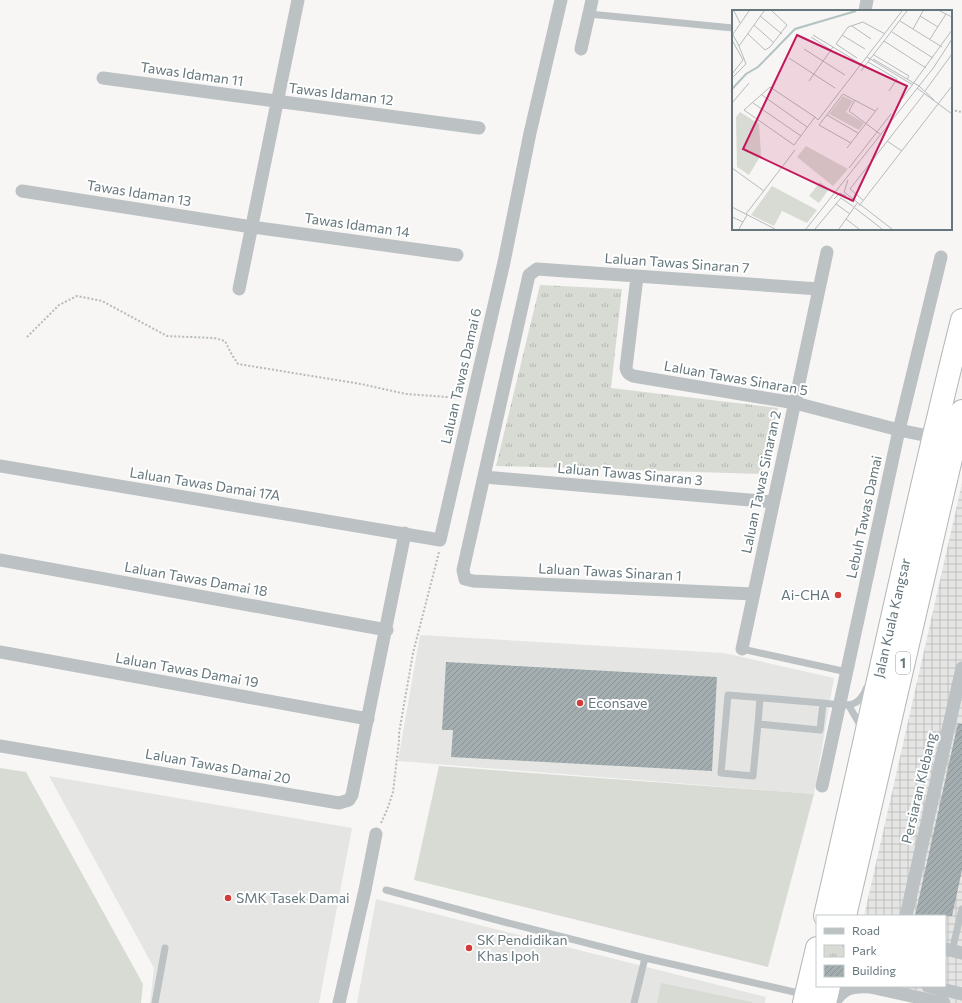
<svg xmlns="http://www.w3.org/2000/svg" width="962" height="1003" font-family="Commissioner,sans-serif">
	<defs>
		<pattern id="industrial-grid" width="8" height="8" patternUnits="userSpaceOnUse"><rect width="8" height="8" fill="#e5e6e4"/><path d="M0 4h8M4 0v8" fill="none" stroke="#bdbfbe"/></pattern>
		<pattern id="park-tufts" width="24" height="20" patternUnits="userSpaceOnUse"><rect width="24" height="20" fill="#d8dbd4"/><path d="M3 7l-1-3M5 7V3M7 7l1-3M15 17l-1-3M17 17v-4M19 17l1-3" fill="none" stroke="#b3b6b1"/></pattern>
		<pattern id="building-hatch" width="6" height="6" patternUnits="userSpaceOnUse"><rect width="6" height="6" fill="#a4aeb0"/><path d="M-1 1l2-2M0 6l6-6M5 7l2-2" fill="none" stroke="#899294"/></pattern>
	</defs>
	<rect width="100%" height="100%" fill="#f7f6f4"/>
	<path fill="#e5e6e4" d="M420,635L724,653L834,678L814,794L398,761Z
		M49,776L352,828L319,1003H150L154,968Z
		M376,899L766,997L765,1003H357Z"/>
	<path fill="url(#industrial-grid)" d="M962,483V1003H927L859,986H945V916H864Z"/>
	<path fill="#d8dbd4" d="M439,766L814,794L768,967L414,880Z
		M0,768L26,772L143,984L141,1003H0Z
		M661,983L752,1002V1003H657Z"/>
	<path fill="url(#park-tufts)" d="M540,285L622,289L611,388L778,408L762,474L496,466Z"/>
	<path fill="url(#building-hatch)" d="M446,662L717,677L712,771L451,757L453,730H442Z
		M958,723L962,724V870L952,916H915Z"/>
	<g fill="none" stroke-linecap="round" stroke-linejoin="round">
		<g stroke="#b2b6b8" stroke-width="24">
			<path id="highway" d="M825,916C871,717 912,518 962,320
				M845,916L962,411
				M804,1003L817,948
				M825,1003L829,986"/>
		</g>
		<path stroke="#b6babc" stroke-width="2" stroke-dasharray="2 2" stroke-linecap="butt" d="M951,110L962,112
			M27,337L59,305L77,296L102,301L167,336L214,338L225,341L232,355L238,364L361,384L406,394L461,398
			M381,823L387,810L393,792L399,741V733L413,653L439,552"/>
		<path stroke="#bcc1c3" stroke-width="7" d="M589,14L733,28
			M742,649L847,672
			M823,703L728,695L721,773L753,776L758,724L820,730L823,703C844,705 858,711 867,687
			M849,706L859,723L860,731
			M758,724L760,698
			M386,890L508,923L645,958L803,994
			M952,951L962,909
			M155,1003L165,948
			M634,1003L645,958"/>
		<path stroke="#bcc1c3" stroke-width="13" d="M865,11L867,0
			M581,49L592,0
			M103,78L479,128
			M22,191L252,227L457,255
			M637,277L626,368C627,373 629,374 633,376L795,403L899,430L933,437
			M239,289L298,0
			M0,466L440,540L504,262L530,133L561,0
			M484,477L773,502
			M0,560L387,630
			M753,594L473,581L465,579L463,570L529,275L537,269L819,289
			M742,649L827,252
			M0,652L368,719
			M0,746L339,803L349,800L352,795L405,533
			M822,786L899,430L941,257
			M906,916L962,668
			M945,949L962,953
			M928,986L962,994
			M339,1003L365,890L376,834
			M834,1003C843,988 852,986 870,987L944,1003"/>
		<use href="#highway" stroke="#fff" stroke-width="22"/>
	</g>
	<g fill="#d23d39" stroke="#fff" stroke-width="1.5">
		<circle cx="838" cy="595" r="4"/>
		<circle cx="580" cy="703" r="4"/>
		<circle cx="228" cy="898" r="4"/>
		<circle cx="469" cy="948" r="4"/>
	</g>
	<g text-anchor="middle" stroke-width="4" stroke-linejoin="round" paint-order="stroke">
		<rect fill="#fff" stroke="#93a0a3" stroke-width="1" x="896" y="652" width="14" height="22" rx="3"/>
		<g font-size="13" font-weight="bold" fill="#65777c">
			<text x="903" y="668">1</text>
		</g>
		<g font-size="14" fill="#65777c" stroke="#fff">
			<text transform="translate(192 74) rotate(8)" y="5">Tawas Idaman 11</text>
			<text transform="translate(341 94) rotate(7)" y="5">Tawas Idaman 12</text>
			<text transform="translate(139 193) rotate(9)" y="5">Tawas Idaman 13</text>
			<text transform="translate(357 225) rotate(8)" y="5">Tawas Idaman 14</text>
			<text transform="translate(677 263) rotate(4)" y="5">Laluan Tawas Sinaran 7</text>
			<text transform="translate(461 376) rotate(-77)" y="5">Laluan Tawas Damai 6</text>
			<text transform="translate(736 378) rotate(10)" y="5">Laluan Tawas Sinaran 5</text>
			<text transform="translate(630 474) rotate(5)" y="5">Laluan Tawas Sinaran 3</text>
			<text transform="translate(761 482) rotate(-78)" y="5">Laluan Tawas Sinaran 2</text>
			<text transform="translate(205 484) rotate(9)" y="5">Laluan Tawas Damai 17A</text>
			<text transform="translate(864 517) rotate(-78)" y="5">Lebuh Tawas Damai</text>
			<text transform="translate(610 572) rotate(3)" y="5">Laluan Tawas Sinaran 1</text>
			<text transform="translate(196 579) rotate(10)" y="5">Laluan Tawas Damai 18</text>
			<text transform="translate(892 618) rotate(-77)" y="5">Jalan Kuala Kangsar</text>
			<text transform="translate(187 670) rotate(10)" y="5">Laluan Tawas Damai 19</text>
			<text transform="translate(218 766) rotate(10)" y="5">Laluan Tawas Damai 20</text>
			<text transform="translate(919 788) rotate(-77)" y="5">Persiaran Klebang</text>
		</g>
		<g font-size="14" fill="#65777c" stroke="#fff" text-anchor="start">
			<text x="830" y="600" text-anchor="end">Ai-CHA</text>
			<text x="588" y="708">Econsave</text>
			<text x="236" y="903">SMK Tasek Damai</text>
			<text x="477" y="945">SK Pendidikan<tspan x="477" dy="16">Khas Ipoh</tspan></text>
		</g>
	</g>
	<g transform="translate(732 10)">
		<rect width="220" height="220" fill="#f7f6f4"/>
		<path d="M8,102L27,114L29,145L17,165L5,157L4,107ZM74,136L116,159L101,176L65,147ZM88,172L97,179L87,193L77,186Z" fill="#d8dbd4"/>
		<path d="M40,176L85,200L75,213L50,201L42,216L19,205Z" fill="#d8dbd4"/>
		<path d="M111,86L121,91L114,102L132,113L127,120L97,104Z" fill="#d8dbd4"/>
		<path fill="none" stroke="#b3c3c3" stroke-width="2" d="M0,79L14,64L26,57L63,19L124,1"/>
		<path fill="none" stroke="#b4bbbd" stroke-width="1" d="M2,1L8,13M208,1L220,7M28,6L50,24M188,6L206,17M168,11L210,37M22,15L42,33M120,16L139,29M181,19L191,1M160,22L201,48M0,23L7,36M1,24L17,1M16,24L33,40L38,37L55,15L40,1M81,25L129,54M110,25L133,39M79,27L99,40M198,29L214,4M0,30L11,50L0,64M152,31L194,58M72,39L113,65M142,45L177,66L175,69M135,47L181,75M57,48L103,78M125,48L104,34L116,17L131,12L153,24M141,49L187,76L202,90M136,52L165,69M129,61L175,1M0,68L14,54L7,36L32,1M77,71L101,37M185,78L220,104M157,81L165,69M193,81L220,44M30,85L75,117M170,89L220,20M123,90L117,101L148,124M0,93L17,73M21,93L69,126M95,105L126,123M83,107L62,135L12,100L38,77L83,107L86,110L170,1M0,118V158M155,131L170,141M119,133L87,115L111,84L143,101M115,138L146,98M0,158L32,181M117,158L159,104M116,170L112,182L160,219M102,189L108,183L114,186M131,190L118,179L192,84M104,194L118,204M127,196L220,76M0,197L43,219M123,198L150,219M14,204L63,140M0,207L11,212M114,209L127,219M7,219L15,205M74,219L202,57L220,29M83,219L109,188L122,197M107,219L126,192"/>
		<path fill="#c2185b" fill-opacity="0.15" stroke="#c2185b" stroke-width="2" d="M65,25L175,76L121,191L11,139Z"/>
		<rect width="220" height="220" fill="none" stroke="#65777c" stroke-width="2"/>
	</g>
	<rect x="816" y="915" width="130" height="72" fill="#ffffff" stroke="#c1c9cb"/>
	<rect x="824" y="928" width="20" height="6" fill="#bcc1c3" stroke="#c1c9cb"/>
	<text x="852" y="935" font-size="12" fill="#65777c">Road</text>
	<rect x="824" y="945" width="20" height="12" fill="url(#park-tufts)" stroke="#c1c9cb"/>
	<text x="852" y="955" font-size="12" fill="#65777c">Park</text>
	<rect x="824" y="965" width="20" height="12" fill="url(#building-hatch)" stroke="#c1c9cb"/>
	<text x="852" y="975" font-size="12" fill="#65777c">Building</text>
</svg>
